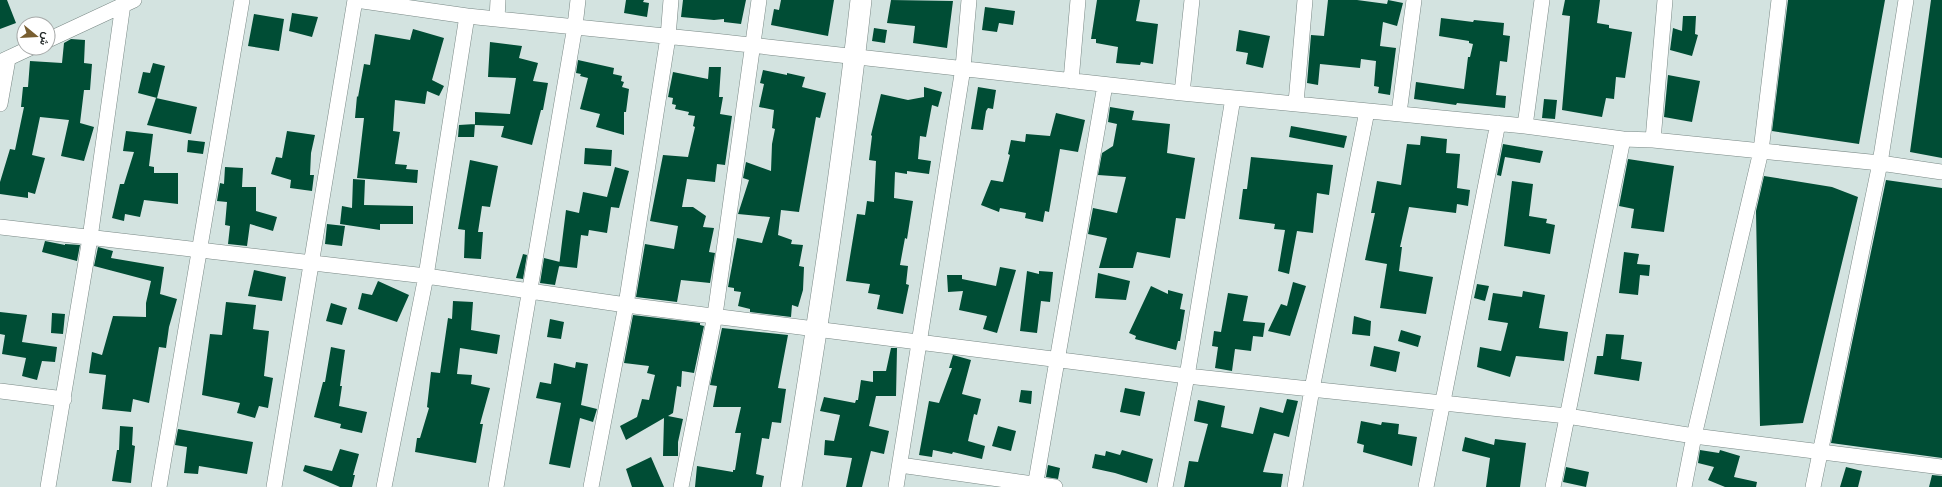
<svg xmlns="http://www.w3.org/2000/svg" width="1942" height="487" font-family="'Golos Text',Vazirmatn,sans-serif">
	<rect width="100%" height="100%" fill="#d3e3e0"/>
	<path fill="#004d35" d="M0,0H7L16,23L0,29Z
		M626,0H644L643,2L649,3L647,17L624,13Z
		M683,0H746L741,24L724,22V19L714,20L681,17Z
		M781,0H834L828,36L771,25L774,9L779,10Z
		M891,0L953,1L947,48L913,43L915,26L887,23Z
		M1097,0H1140L1136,21L1158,24L1153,64L1141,62L1140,65L1116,63L1118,47L1096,43V39H1091Z
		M1328,0H1357L1387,4L1388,0L1403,3L1397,26L1383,22L1380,46L1396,48L1390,95L1378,93L1379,87L1374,86L1376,61L1361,59L1360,68L1320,64L1318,85L1307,83L1311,35L1324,36Z
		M1565,0H1600L1597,23L1609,25V28L1632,32L1625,78L1616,77L1614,99L1606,98L1602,117L1562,110L1570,16L1562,15Z
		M1788,0H1885L1859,144L1772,131Z
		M1931,0H1942V158L1910,152Z
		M985,7L1015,11L1013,25L999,23L997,32L982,30Z
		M292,13L318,17L312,37L289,31Z
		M254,14L284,19L279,51L248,46Z
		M1683,16H1696L1695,34L1698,35L1692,56L1670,50L1673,28L1682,31Z
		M1441,18L1473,22L1474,20L1504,23L1503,35L1510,36L1507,62L1500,61L1496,95L1506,96L1505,108L1457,103L1456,105L1414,99L1416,82L1464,89L1468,57H1470L1473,44L1469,43V41L1439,36Z
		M874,28L887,30L885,43L872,41Z
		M413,29L444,38L432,80L444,86L439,96L427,91L425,104L395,100L393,131L400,132L395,164L407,165L406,169L418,170L417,183L357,178L364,118H355L357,96L358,97L364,64L370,65L375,34L410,40Z
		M1239,30L1270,36L1263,68L1246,64L1248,53L1236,51Z
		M71,39L85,40L84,63L92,64L90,90H84L80,123L94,127L84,161L61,156L69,120L40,117L32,155L45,158L35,194L28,192V198L0,194V182L10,149L15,150L24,107H21L23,87H28L30,61L62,63L64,43Z
		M490,42L522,46L519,58L538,63L533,81L548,83L543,110H541L532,145L501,137L504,126L475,125V112L510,114L516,78L488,77Z
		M578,60L614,68L613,74L622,76L621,81L624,82L622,87L629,89L626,112H624V135L596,127L600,114L580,109L588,78L580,76L581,74L576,73Z
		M153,63L165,66L157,98L138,93L143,72L150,73Z
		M709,67H721L719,97H723L720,114L732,116L725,165L717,164L715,182L687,179L682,207H693L706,216L703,227L714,228L709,252L715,253L710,283L681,280L677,302L636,297L645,244L674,249L678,226L650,221L663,155L688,157L695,127L693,126L695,116L688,115L689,112L675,109L676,105L672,104L673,98L668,97L673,72L708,79Z
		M763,70L787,75V73L805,77L802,87L826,93L820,118L816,117L799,212L781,210L778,235L792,240L791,244L803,245L799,266L804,267L803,290L798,307L792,305L791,317L750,312V309L738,306L741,292L734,291V288L728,287L737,238L762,243L770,217L738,214L749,180L743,178L746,162L771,171L772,144L775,129L772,128L774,110L759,107L764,84L760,83Z
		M1668,75L1700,81L1692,122L1664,117Z
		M924,87L942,92L938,107L932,105L926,137L920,136L918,159L931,161L929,174L907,171V174L895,172L894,198L913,201L907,239L905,238L900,265L908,266L906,284L909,285L903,314L877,309L880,295L868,293L870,284L846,281L857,214L865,215L867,201L874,202L876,161L869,160L872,136L871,135L881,94L908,100L924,97Z
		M978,87L996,90L993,109L988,108L986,111L983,130L971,129Z
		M156,98L197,107L191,134L147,125Z
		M1544,99L1557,100L1555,119L1542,118Z
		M1110,107L1134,111L1132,120L1170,124L1167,153L1195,158L1185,219L1176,218L1170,258L1137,252L1133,268H1099L1107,238L1088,234L1093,208L1117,213L1126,177L1098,175L1102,153L1113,146L1117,124L1108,122Z
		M1056,113L1085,120L1078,152L1060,149L1049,212L1045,211L1043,222L1025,218L1026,213L1000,208L999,212L981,205L991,180L1003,182L1010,155L1008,154L1011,140L1025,142L1026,134L1050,136Z
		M475,124L474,137H458L459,125Z
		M1291,126L1347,136L1344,148L1289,137Z
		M126,131L153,134L149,166L154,167V173H178V204L144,200L140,217L125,214L124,221L112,218L120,184H124L134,152L123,151Z
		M287,131L315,135L311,153L310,175H314L312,191L290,188L291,180L271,174L276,157L282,158Z
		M1421,136L1447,139L1446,153L1460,154L1457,188L1470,190L1468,206L1457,204L1456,213L1409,207L1400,247H1402L1399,271L1433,277L1426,314L1380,308L1387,264L1365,260L1375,213H1371L1377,181L1401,185L1407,144L1420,145Z
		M188,140L205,142L203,154L187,152Z
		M1503,144L1543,151L1540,163L1505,157L1501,176L1497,175Z
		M585,148L612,150L611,166L584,164Z
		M1251,157L1333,165L1329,195L1317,193L1313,233L1297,231L1289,274L1278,271L1285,230L1274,229L1275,224L1239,219L1243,189H1247Z
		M1628,159L1674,166L1664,232L1631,228L1634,209L1619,206Z
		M470,160L498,166L490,207L482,206L478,232H483L481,259L464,258L465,230L458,229Z
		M225,167L243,168L242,187H256V211L277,217L273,231L250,224L247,246L228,244L230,226L225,225L227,202L217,201L220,183L224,184Z
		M615,167L629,171L619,208L611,207L607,233L589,230L588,236L581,235L577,268L559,266L566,210L579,213L583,192L607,197Z
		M1764,176L1832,187L1858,197L1803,423L1760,426L1756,211Z
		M353,179L365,180L364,205L413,206V224H380V230L340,224L342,206L352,208Z
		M1886,180L1942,188V458L1831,443Z
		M1512,181L1533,184L1529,216L1547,219L1546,223L1555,225L1550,254L1504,246Z
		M327,224L345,226L342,246L325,244Z
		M45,241L65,245V244L80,245L77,261L42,252Z
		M98,247L113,251L111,258L164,267L160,294L177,299L169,327L166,348L159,347L149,403L133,399L131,412L102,409L106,375L89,373L92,352L102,355L113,316L146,317V303L151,281L94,266Z
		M1624,252L1639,254L1637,264L1650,265L1649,276L1640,275L1638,295L1619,293Z
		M523,254L527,255L523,279L516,278Z
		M544,258L560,262L555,285L540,283Z
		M1000,267L1016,270L997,333L983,329L987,316L959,310L963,291L948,292L947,275H962V279L996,286Z
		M254,270L286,277L282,301L248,296Z
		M1027,271L1039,274V271L1053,272L1050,302L1041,301L1037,333L1020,331Z
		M1098,273L1130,281L1126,300L1095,298Z
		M378,281L409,295L397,322L358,309L362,293L372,295Z
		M1293,282L1306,286L1290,336L1268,331L1281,304L1287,306Z
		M1477,284L1489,286L1485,301L1474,298Z
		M1151,286L1168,294V290L1183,294L1180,309L1185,310L1180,341H1178L1176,350L1135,339L1136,336L1129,333Z
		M1523,291L1545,295L1539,328L1568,332L1564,361L1516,356L1510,377L1477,367L1480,347L1501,351L1508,323L1488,320L1493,293L1522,297Z
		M1228,293L1248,296L1243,321L1265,323L1263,337L1253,336L1251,351L1235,349L1232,371L1215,368L1218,347L1212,346L1214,331L1221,332Z
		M453,301L473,302L471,330L500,335L497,354L460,348L457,374L472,375L471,384L490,388L480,424H483L476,463L415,452L417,438H420L429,408L427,407L431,372L440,373L448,318L452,319Z
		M226,302L256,305L253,329L269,331L264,376L273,378L268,408L259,406L255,418L237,413L240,403L202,395L210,334L222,335Z
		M331,303L347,308L342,325L326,321Z
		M0,312L27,315L22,342L57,347L55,362L42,361L37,380L22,376L26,358L2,354L5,335L0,334Z
		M52,313L65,314L63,334L51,333Z
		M633,315L700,323V325L704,326L694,373L682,371L681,387L677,386L673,413L668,416L683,419L678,442V456H663L664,418L626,440L620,426L637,417L642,399L649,400L655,375L647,373L649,366L624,363Z
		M1354,316L1371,321L1370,336L1352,334Z
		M550,319L564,322L561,339L547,337Z
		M722,328L788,335L778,388L786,389L781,423L772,422L769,439L762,438L756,474L764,476L762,487H695L697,466L733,472V470H735L741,433H735L741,407H713L717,386L710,385Z
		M1401,330L1421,336L1418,347L1398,341Z
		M1606,334L1624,335L1621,359L1642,362L1639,381L1594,374L1597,356H1603Z
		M1374,346L1400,352L1396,372L1370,366Z
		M331,347L345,350L340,386H342L339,406L367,412L362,433L340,428L341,424L314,417L323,382H325Z
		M891,348H897L896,396H876L869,426L889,431L884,454L871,451L862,487H846L852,458L824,455L825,440L834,441L840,415L820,411L824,397L855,403L856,400H858L861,380L873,382V371H886Z
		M953,355L971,360L962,394L981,399L977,415L974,414L968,441L985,446L982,459L953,452L952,454L933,450L932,457L919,455L929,401L939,403L952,368H949Z
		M576,362L588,364L581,405L597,409L593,422L580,418L570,468L549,464L561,403L536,398L540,382L551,384L554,363L575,368Z
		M1125,388L1145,392L1140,416L1120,412Z
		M1021,390L1032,391L1031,404L1019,402Z
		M1287,399L1298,401L1289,437L1274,433L1263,472L1283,474L1281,487H1184L1189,461L1198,462L1208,424L1194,421L1198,400L1225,406L1221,427L1253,434L1260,407L1283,413Z
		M1361,421L1381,425L1382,422L1399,424L1398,434L1417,437L1412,466L1363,452L1364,445L1357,443Z
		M120,426L133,427L132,445L135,446L131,483L112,481L117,450H119Z
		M998,426L1016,431L1011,451L992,446Z
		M178,429L253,442L247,474L199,466L198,474L184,473L187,447L175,445Z
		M1465,437L1494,445L1495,439L1526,443L1520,487H1486L1490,458L1462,451Z
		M340,449L359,454L353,475H355L352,487H340L303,471L305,465L332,471Z
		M1122,450L1153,459L1147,483L1115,473L1092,468L1095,454L1105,456L1106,451L1120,455Z
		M1700,450L1719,453L1720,450L1740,456L1734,477L1757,482L1756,487H1725L1708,480L1714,467L1698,463Z
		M651,457L664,487H632L626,469Z
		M1048,465L1060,468L1058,479L1046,477Z
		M1566,467L1589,472L1586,487L1563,482Z
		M1846,467L1862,471L1858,487H1840Z
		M1932,475L1942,476V487H1929Z"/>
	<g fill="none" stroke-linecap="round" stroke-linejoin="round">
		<g stroke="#798885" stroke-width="16">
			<path id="street" d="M356,0L467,16L714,41L1182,93L1525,126L1623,139L1653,140L1880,163L1942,172
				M497,19L498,0
				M48,40L134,0
				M0,62L30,48
				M1071,81L1078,0
				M1182,93L1192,0
				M1296,103L1305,0
				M0,104L8,59
				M1399,113L1414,0
				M1525,126L1542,0
				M1653,140L1665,0
				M0,227L426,276L626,305L1187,376L1567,416L1694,436L1942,467
				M0,391L64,399
				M900,465L1055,487
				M48,487L90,238L123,4
				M159,487L242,0
				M274,487L355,0
				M384,487L426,276L467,16
				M496,487L575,26L578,0
				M591,487L626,305L668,37L671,0
				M681,487L715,315L759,0
				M896,487L963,68L969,0
				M1035,487L1105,85
				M1165,487L1187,376L1233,98
				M1295,487L1312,389L1367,111
				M1426,487L1498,123
				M1553,487L1623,139
				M1684,487L1694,436L1761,151L1779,0
				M1813,487L1880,163L1906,0"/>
		</g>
		<g stroke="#798885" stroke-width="22">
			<path id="secondary" d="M791,487C818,325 843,163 861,0"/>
		</g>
		<use href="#street" stroke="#fff" stroke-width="15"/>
		<use href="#secondary" stroke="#fff" stroke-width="21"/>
	</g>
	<g transform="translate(36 36) rotate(108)"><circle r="19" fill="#ffffff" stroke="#a7aaa9"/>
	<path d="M0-3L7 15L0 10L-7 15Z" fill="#785e30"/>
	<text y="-6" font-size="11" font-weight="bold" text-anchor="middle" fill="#242a29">ش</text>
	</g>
</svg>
